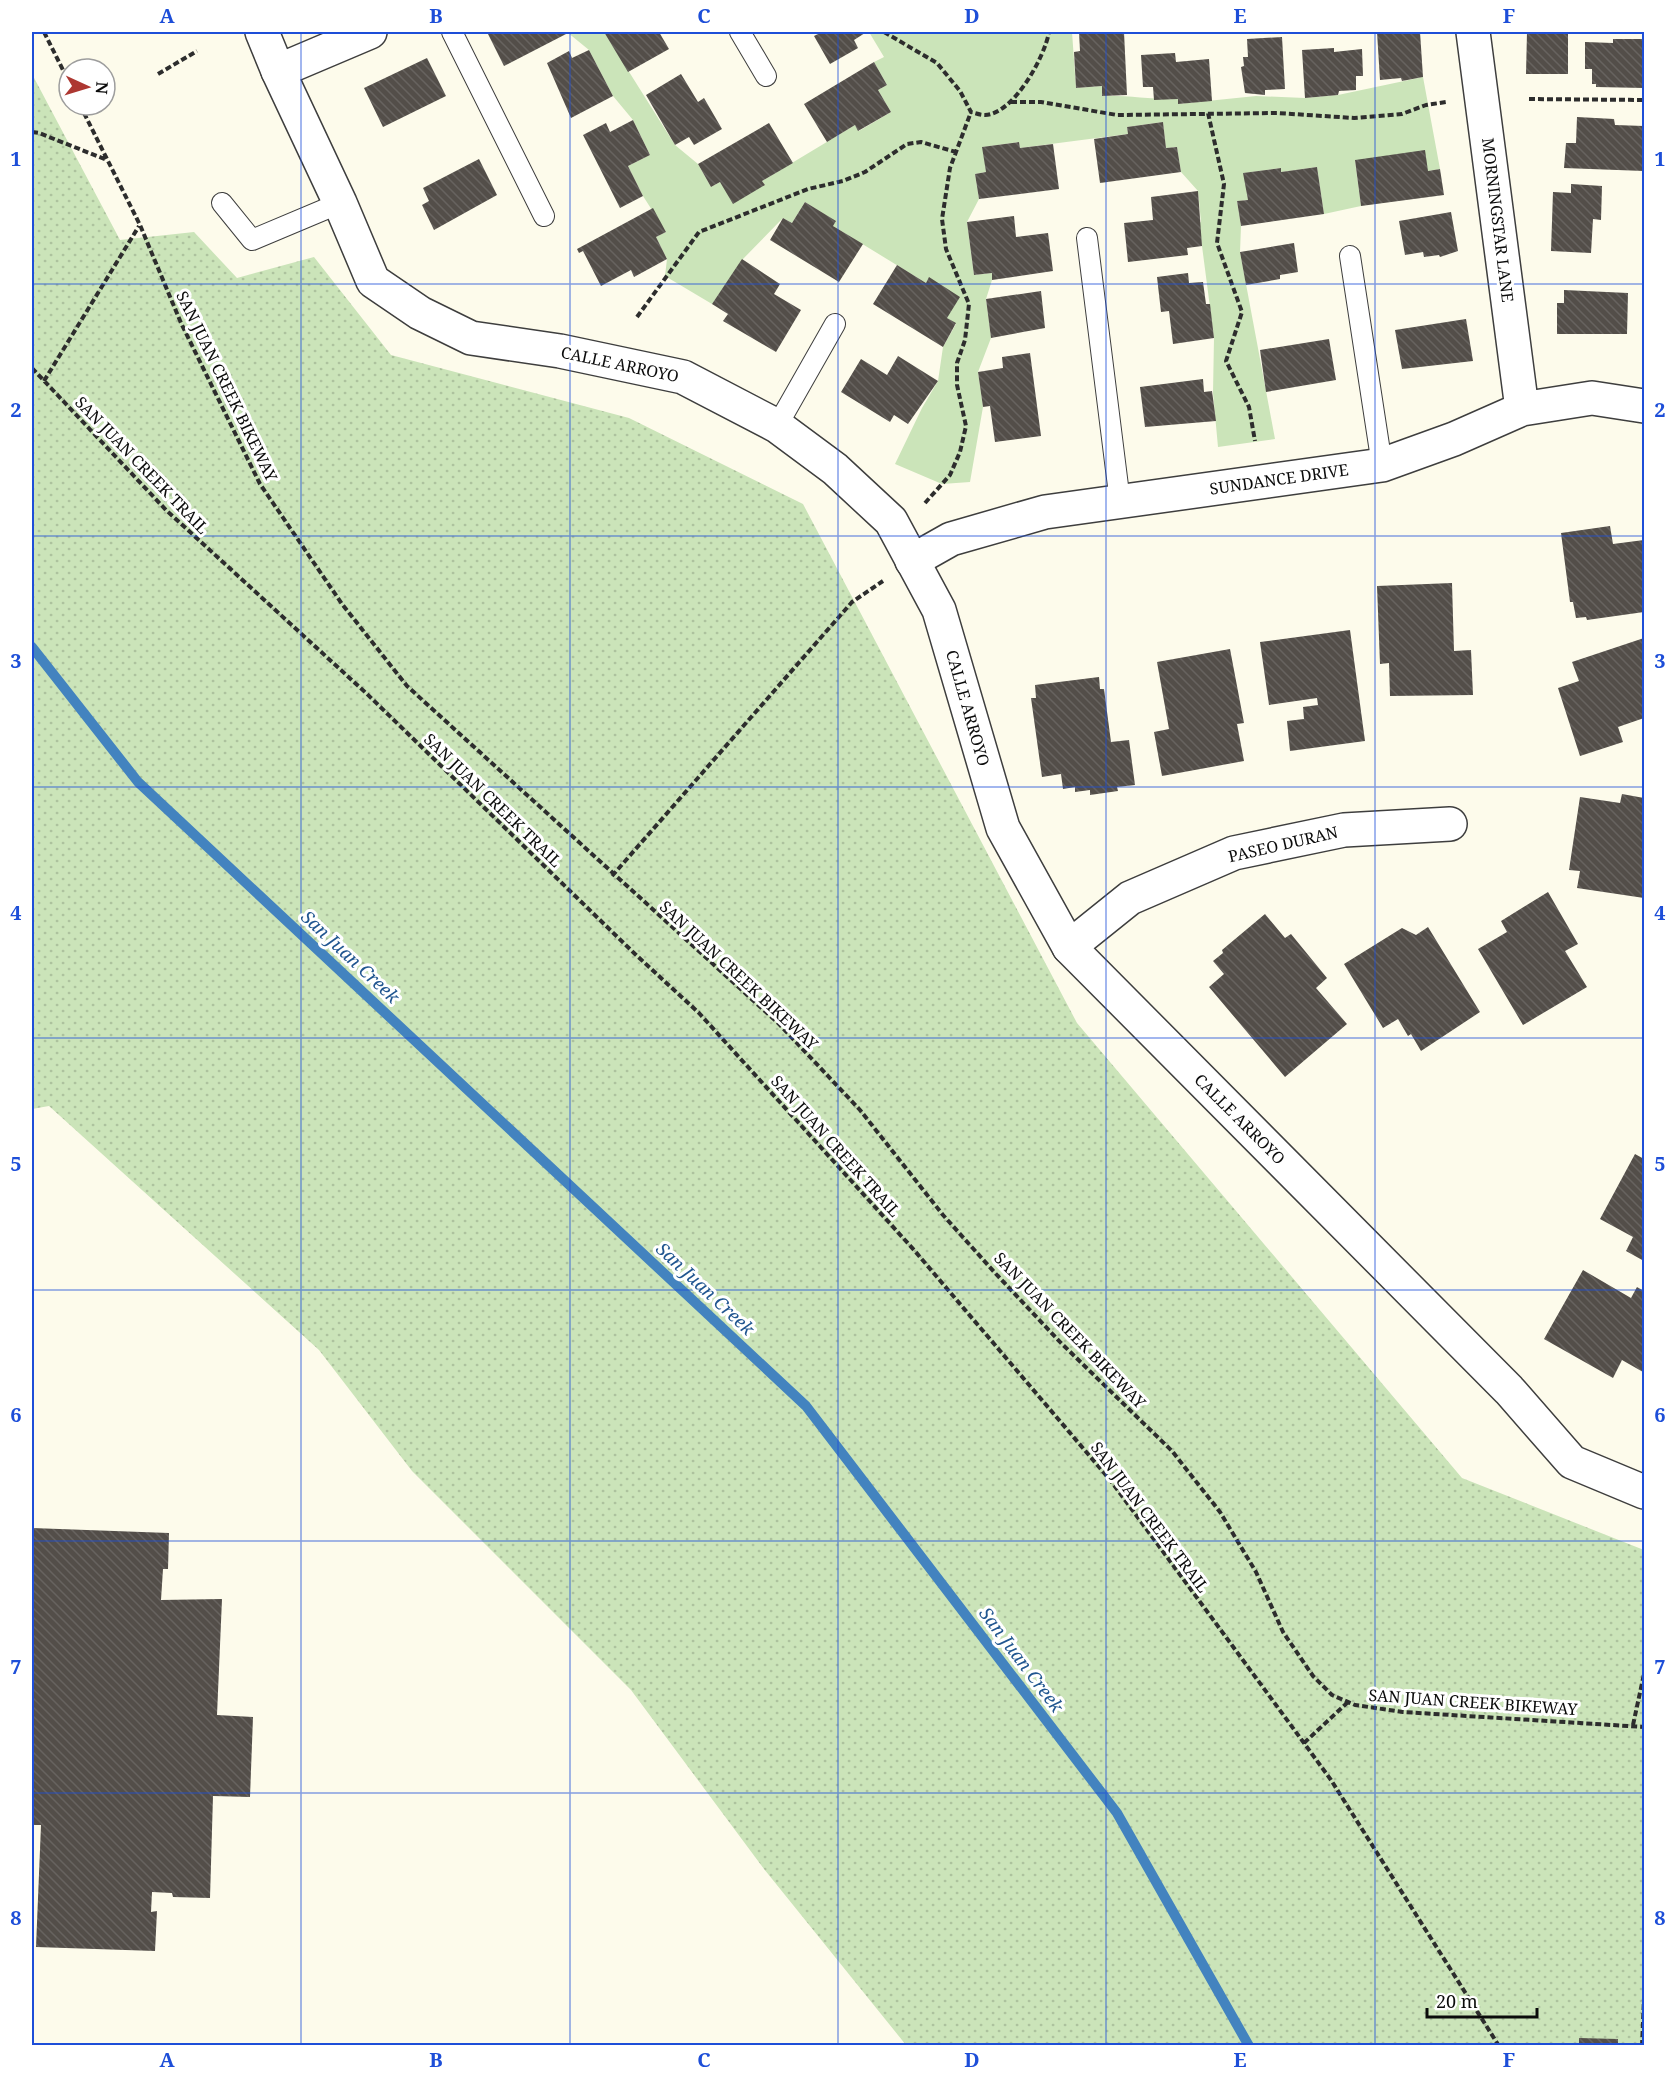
<svg xmlns="http://www.w3.org/2000/svg" width="1676" height="2077" font-family="'Noto Serif',serif">
	<defs>
		<pattern id="grass-dots" width="8" height="8" patternUnits="userSpaceOnUse" patternTransform="scale(1.5)"><rect width="8" height="8" fill="#cbe4b9"/><path d="M2 2h.1M6 6h.1" fill="none" stroke="#adc29e" stroke-width="1.8" stroke-linecap="round"/></pattern>
		<pattern id="building-back-hatch" width="6" height="6" patternUnits="userSpaceOnUse" patternTransform="scale(1.5)"><rect width="6" height="6" fill="#534e49"/><path d="M-1 5l2 2M0 0l6 6M5-1l2 2" fill="none" stroke="#67635f"/></pattern>
	</defs>
	<rect width="100%" height="100%" fill="#fdfbeb"/>
	<path fill="url(#grass-dots)" d="M32,74L120,240L194,232L237,278L314,257L391,355L629,418L803,504L1077,1023L1462,1478L1644,1550V2045H906L764,1869L631,1690L412,1471L319,1350L49,1106L32,1109Z"/>
	<path fill="#cbe4b9" d="M567,32H604L675,145L698,164L711,187L720,182L765,185L762,181L855,125L859,131L891,112L878,90L887,85L874,62L884,57L869,32H1072L1076,88L1102,86V96C1128,95 1152,100 1178,99V104L1256,96L1305,98L1338,95L1423,77L1440,169L1428,171L1355,161L1361,206L1324,214L1317,167L1281,172V168L1244,173L1248,200L1237,201L1241,226L1240,252L1275,439L1218,447L1213,393L1214,338L1199,223L1201,222L1198,191L1181,172L1177,147L1166,148L1163,122L1127,127L1128,134L1020,148L1019,142L983,147L986,172L975,174L979,199L967,222L974,275L992,273V280L986,299L991,338L978,372L983,407L970,482L942,484L895,464L922,408L938,381L943,347L956,324L947,318L929,278L926,283L833,226L835,221L805,202L792,223L783,218L743,259L712,304L665,276L667,259L656,237L666,232L643,196L628,166L650,155L633,120L613,96L589,50Z"/>
	<g fill="none" stroke-linecap="round" stroke-linejoin="round">
		<path stroke="#4383bf" stroke-width="10" d="M32,647L138,782L806,1406L1117,1813L1249,2046"/>
	</g>
	<path fill="url(#building-back-hatch)" d="M487,32H567L568,33L504,66Z
		M604,32H659L669,49L628,72Z
		M822,32H864L865,33L854,40L858,48L830,64L814,36Z
		M1079,32H1124L1127,95L1102,96V86L1076,88L1074,52L1080,51Z
		M1377,32H1420L1423,77L1402,81L1401,78L1380,80Z
		M1527,32H1568V74H1526Z
		M1282,37L1285,89L1265,90V95L1245,93L1241,67L1244,66L1243,57H1248L1247,39Z
		M1613,39H1644V88L1596,87V84H1592V69H1585V42L1613,43Z
		M1334,48V52L1362,49L1363,76H1356V90L1339,91L1338,95L1305,98L1302,50Z
		M589,50L613,96L571,118L547,63L569,51L572,58Z
		M1175,53L1176,62L1209,59L1212,101L1178,104V99L1154,100L1153,87H1143L1141,55Z
		M427,58L446,96L383,127L364,88Z
		M874,62L887,85L878,90L891,112L858,131L855,125L827,142L804,104Z
		M681,74L698,102L704,98L722,129L694,145L689,137L675,145L646,95Z
		M1577,117L1614,119L1615,125L1644,126V171L1564,168L1566,143H1576Z
		M633,120L650,155L628,166L643,196L620,208L583,135L606,123L610,132Z
		M1163,122L1166,148L1177,147L1181,172L1100,183L1094,139L1128,134L1127,127Z
		M769,123L793,163L762,181L765,185L733,204L720,182L711,187L698,164Z
		M1019,142L1020,148L1053,144L1059,189L979,199L975,174L986,172L982,147Z
		M1425,150L1428,171L1440,169L1444,195L1361,206L1355,160Z
		M479,159L497,195L434,230L422,205L429,201L423,188Z
		M1317,167L1324,214L1241,226L1237,201L1248,200L1243,173L1281,168V172Z
		M1571,184L1602,186L1601,220L1593,219L1591,253L1551,251L1553,192L1571,193Z
		M1198,191L1202,246L1187,248L1188,255L1128,262L1124,223L1153,220L1151,197Z
		M805,202L836,221L833,226L863,244L839,282L770,240L783,218L792,223Z
		M653,208L666,232L656,237L667,259L634,277L631,270L601,286L583,251L579,253L577,249Z
		M1451,212L1458,251L1440,257L1439,255L1424,257L1423,252L1405,255L1399,221Z
		M1014,216L1016,237L1048,233L1053,271L992,280V273L974,275L967,222Z
		M1294,243L1298,272L1280,275V279L1246,285L1240,252Z
		M742,259L780,284L774,294L801,310L776,352L723,321L728,314L712,304Z
		M897,265L926,283L929,277L960,297L947,318L956,323L943,347L873,304Z
		M1188,273L1189,283L1203,282L1206,304H1210L1214,338L1173,344L1169,311L1161,312L1157,277Z
		M1564,290L1628,293L1627,334H1557V303H1564Z
		M1041,291L1045,328L991,338L986,299Z
		M1466,319L1473,361L1402,369L1395,330Z
		M1329,339L1336,380L1266,392L1260,350Z
		M1030,353L1041,436L995,442L990,406L983,407L978,372L1003,368L1002,357Z
		M898,356L938,381L908,424L894,415L890,422L841,392L861,359L887,375Z
		M1203,379L1204,392L1212,391L1216,421L1145,427L1140,387Z
		M1610,526L1613,544L1644,540V612L1587,620L1586,617L1576,618L1573,602H1570L1561,533Z
		M1452,583L1454,651L1471,650L1473,695L1390,696L1389,663L1380,664L1377,586Z
		M1350,630L1365,741L1290,751L1287,721L1304,719L1303,707L1318,705L1317,698L1269,705L1260,642Z
		M1644,638V718L1618,727L1623,742L1580,756L1558,688L1579,681L1572,662Z
		M1230,649L1244,723L1237,724L1244,761L1162,776L1154,732L1169,729L1157,662Z
		M1099,677L1100,689H1104L1111,742L1129,740L1135,785L1117,787L1118,791L1090,795V790L1075,792V787L1063,789L1061,774L1042,777L1031,698H1036L1035,685Z
		M1622,794L1644,798V898L1577,888L1580,871L1569,870L1580,797L1620,803Z
		M1548,892L1578,944L1565,951L1587,987L1523,1025L1478,949L1507,932L1501,921Z
		M1265,914L1285,938L1291,934L1327,978L1316,988L1347,1024L1285,1077L1209,987L1224,974L1213,961L1223,953L1222,950Z
		M1428,927L1480,1012L1421,1051L1411,1034L1408,1036L1398,1019L1383,1028L1344,964L1402,928L1416,935Z
		M1635,1154L1644,1159V1261L1626,1251L1633,1237L1600,1219Z
		M1583,1270L1631,1298L1637,1287L1644,1291L1643,1372L1622,1360L1613,1378L1544,1339Z
		M32,1528L169,1533L168,1569H163L161,1600L222,1599L217,1715L253,1717L250,1797L213,1796L210,1898L173,1897L172,1893L152,1892L151,1912L157,1911L155,1951L36,1947L41,1825H32Z
		M1579,2038L1618,2039V2046H1579Z"/>
	<g fill="none" stroke-linecap="round" stroke-linejoin="round">
		<g stroke="#3e3e3e" stroke-width="22">
			<path id="service" d="M452,32L544,216
				M740,32L766,76
				M222,203L252,240L340,203
				M1087,238L1120,502
				M1350,256L1382,465
				M777,426L835,324"/>
		</g>
		<g stroke="#3e3e3e" stroke-width="36">
			<path id="minor" d="M1473,32L1522,409
				M278,71L370,32
				M912,561L951,539L1045,512L1382,465L1454,439L1522,409L1592,398L1644,406
				M1069,947L1130,898L1234,853L1344,830L1450,824"/>
		</g>
		<g stroke="#3e3e3e" stroke-width="36">
			<path id="tertiary" d="M262,32L278,71L340,203L373,281L420,313L471,338L560,351L683,377L777,426L835,469L891,521L939,610L1003,828L1069,947L1509,1390L1572,1462L1644,1492"/>
		</g>
		<path stroke="#2d2d2d" stroke-width="4" stroke-dasharray="6 3" stroke-linecap="butt" d="M44,32L69,82
			M884,32L937,63L960,91L971,112C975,113 980,115 985,115C1014,114 1045,56 1049,32
			M158,74L197,51
			M1529,99L1644,100
			M1011,102H1041L1117,115L1277,113L1354,118L1402,114L1426,105L1446,102
			M80,105L140,225L181,323L260,484L342,604L407,686L778,1023L860,1110L943,1215L996,1274L1061,1343L1172,1451L1220,1512L1256,1572L1283,1632L1313,1676L1332,1695L1355,1705L1403,1712L1644,1727
			M1208,113L1224,184L1217,243L1242,312L1226,361L1249,407L1255,441
			M32,132L39,133L107,160
			M637,317L699,232L808,189L843,181L865,172L907,144L921,142L956,152
			M32,368L166,510L366,693L635,954L699,1013L914,1250L1111,1481L1304,1743L1331,1780L1499,2046
			M44,381L139,226
			M925,503L950,475L960,452L966,426L957,385V363L965,340L969,304L946,249L942,219L950,168L971,112
			M612,876L852,602L883,581
			M1633,1725L1644,1674
			M1304,1743L1348,1702
			M1642,2046L1644,1998"/>
		<use href="#service" stroke="#fff" stroke-width="20"/>
		<use href="#minor" stroke="#fff" stroke-width="33"/>
		<use href="#tertiary" stroke="#fff" stroke-width="33"/>
	</g>
	<path fill="none" stroke="#1d4ed8" stroke-width="1.5" stroke-opacity="0.55" d="M301,32V2046M570,32V2046M838,32V2046M1106,32V2046M1375,32V2046M32,284H1644M32,536H1644M32,787H1644M32,1038H1644M32,1290H1644M32,1541H1644M32,1793H1644"/>
	<g text-anchor="middle" stroke-width="6" stroke-linejoin="round" paint-order="stroke">
		<g font-size="16" fill="#0b0b0b" stroke="#fff">
			<text transform="translate(1498 220) rotate(83)" y="6">MORNINGSTAR LANE</text>
			<text transform="translate(620 364) rotate(12)" y="6">CALLE ARROYO</text>
			<text transform="translate(227 386) rotate(64)" y="6">SAN JUAN CREEK BIKEWAY</text>
			<text transform="translate(142 465) rotate(46)" y="6">SAN JUAN CREEK TRAIL</text>
			<text transform="translate(1279 479) rotate(-8)" y="6">SUNDANCE DRIVE</text>
			<text transform="translate(968 708) rotate(74)" y="6">CALLE ARROYO</text>
			<text transform="translate(493 800) rotate(44)" y="6">SAN JUAN CREEK TRAIL</text>
			<text transform="translate(1283 844) rotate(-13)" y="6">PASEO DURAN</text>
			<text transform="translate(739 975) rotate(43)" y="6">SAN JUAN CREEK BIKEWAY</text>
			<text transform="translate(1240 1119) rotate(45)" y="6">CALLE ARROYO</text>
			<text transform="translate(836 1146) rotate(48)" y="6">SAN JUAN CREEK TRAIL</text>
			<text transform="translate(1070 1330) rotate(46)" y="6">SAN JUAN CREEK BIKEWAY</text>
			<text transform="translate(1150 1517) rotate(53)" y="6">SAN JUAN CREEK TRAIL</text>
			<text transform="translate(1473 1702) rotate(4)" y="6">SAN JUAN CREEK BIKEWAY</text>
		</g>
		<g font-size="18" font-style="italic" fill="#215690" stroke="#fff">
			<text transform="translate(350 957) rotate(43)" y="6">San Juan Creek</text>
			<text transform="translate(705 1289) rotate(43)" y="6">San Juan Creek</text>
			<text transform="translate(1021 1660) rotate(53)" y="6">San Juan Creek</text>
		</g>
	</g>
	<rect width="1676" height="2077" fill="none" stroke="#ffffff" stroke-width="66"/>
	<g transform="translate(87 87) rotate(94)"><circle r="28" fill="#ffffff" stroke="#9d9d9d" stroke-width="1.5"/>
	<path d="M0-4.5L10 22L0 15L-10 22Z" fill="#ad3731"/>
	<text y="-9" font-size="16" font-weight="bold" text-anchor="middle" fill="#0b0b0b">N</text>
	</g>
	<path d="M1427 2008v9h110v-9" fill="none" stroke="#0b0b0b" stroke-width="3"/>
	<text x="1436" y="2008" font-size="18" fill="#0b0b0b" stroke="#ffffff" stroke-width="4.5" paint-order="stroke">20 m</text>
	<rect x="33" y="33" width="1610" height="2011" fill="none" stroke="#1d4ed8" stroke-width="2"/>
	<g font-size="20" text-anchor="middle" font-weight="bold" fill="#1d4ed8">
		<text x="167" y="23">A</text>
		<text x="436" y="23">B</text>
		<text x="704" y="23">C</text>
		<text x="972" y="23">D</text>
		<text x="1240" y="23">E</text>
		<text x="1509" y="23">F</text>
		<text x="16" y="166">1</text>
		<text x="1660" y="166">1</text>
		<text x="16" y="417">2</text>
		<text x="1660" y="417">2</text>
		<text x="16" y="668">3</text>
		<text x="1660" y="668">3</text>
		<text x="16" y="920">4</text>
		<text x="1660" y="920">4</text>
		<text x="16" y="1171">5</text>
		<text x="1660" y="1171">5</text>
		<text x="16" y="1422">6</text>
		<text x="1660" y="1422">6</text>
		<text x="16" y="1674">7</text>
		<text x="1660" y="1674">7</text>
		<text x="16" y="1925">8</text>
		<text x="1660" y="1925">8</text>
		<text x="167" y="2067">A</text>
		<text x="436" y="2067">B</text>
		<text x="704" y="2067">C</text>
		<text x="972" y="2067">D</text>
		<text x="1240" y="2067">E</text>
		<text x="1509" y="2067">F</text>
	</g>
</svg>
